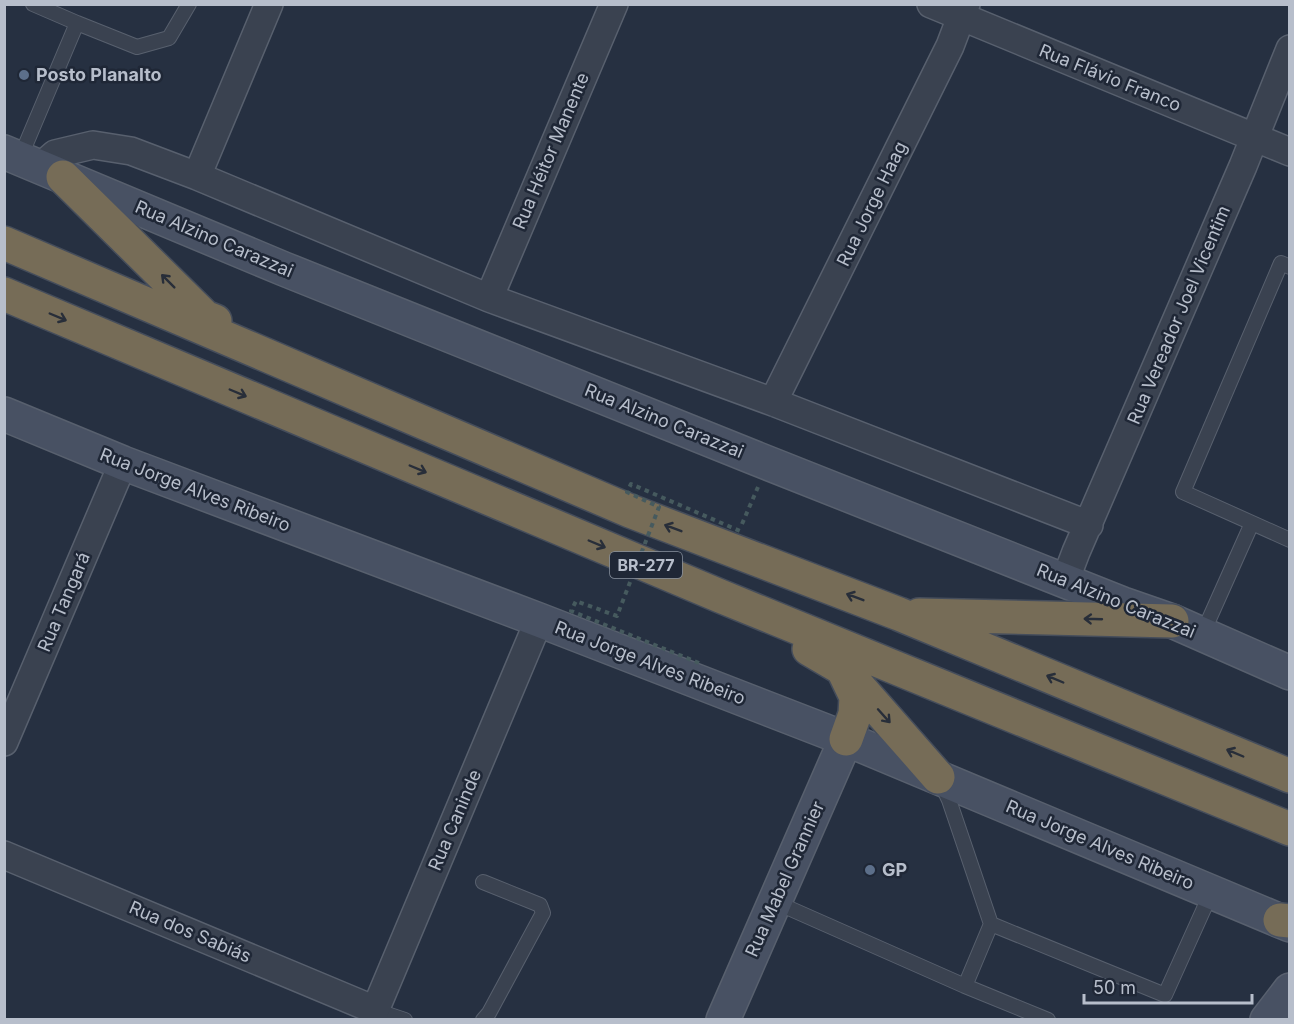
<svg xmlns="http://www.w3.org/2000/svg" width="1294" height="1024" font-family="Inter,sans-serif">
	<rect width="100%" height="100%" fill="#263041"/>
	<g fill="none" stroke-linecap="round" stroke-linejoin="round">
		<g stroke="#58606e" stroke-width="16">
			<path id="lane" d="M77,23L137,47L169,38L189,4
				M20,158L77,23L33,4
				M1290,267L1281,263L1183,492L1290,540
				M1202,635L1252,523
				M942,785L949,800L991,924L965,986
				M775,902L965,986L1048,1020
				M991,924L1165,995L1211,893
				M375,1010L405,1020
				M483,1020L489,1013L543,913L540,905L483,882"/>
		</g>
		<g stroke="#58606e" stroke-width="30">
			<path id="street" d="M931,4L1290,152
				M40,167L55,154L93,145L131,151L197,176L489,298L773,402L1089,525
				M197,176L269,4
				M489,298L614,4
				M773,402L950,46L966,4
				M1065,581L1076,552L1243,166L1290,49
				M4,742L123,463
				M4,855L375,1010
				M371,1020L539,620"/>
		</g>
		<g stroke="#58606e" stroke-width="36">
			<path id="secondary" d="M4,152L284,269L755,458L1123,604L1172,621L1290,673
				M4,414L123,463L539,620L846,739L1290,925
				M723,1020L846,739
				M1267,1020L1290,990"/>
		</g>
		<g stroke="#454d5b" stroke-width="36">
			<path id="highway" d="M63,177L205,317L215,321
				M4,243L630,511L899,614L1290,776
				M4,294L720,596L1290,829
				M919,615L1172,621
				M809,649L843,669L938,777
				M845,674L856,697L855,714L846,739
				M1280,920L1290,921"/>
		</g>
		<path stroke="#465a5e" stroke-width="4" stroke-dasharray="4.5 4.5" stroke-linecap="butt" d="M742,524L758,487"/>
		<use href="#lane" stroke="#3a4250" stroke-width="14"/>
		<use href="#street" stroke="#3a4250" stroke-width="27"/>
		<use href="#secondary" stroke="#485163" stroke-width="33"/>
		<use href="#highway" stroke="#766c57" stroke-width="33"/>
		<path stroke="#465a5e" stroke-width="4" stroke-dasharray="4.5 4.5" stroke-linecap="butt" d="M699,663L571,611L576,601L617,616L659,507L627,492L631,484L740,531"/>
	</g>
	<defs><path id="oneway-shaft" d="M-6 0H5M1.5-3L5.5 0L1.5 3" fill="none" stroke-width="1.6" stroke-linecap="round" stroke-linejoin="round" transform="scale(1.5)"/></defs>
	<g stroke="#282e39">
		<use href="#oneway-shaft" transform="translate(168 281) rotate(-135)"/>
		<use href="#oneway-shaft" transform="translate(58 317) rotate(23)"/>
		<use href="#oneway-shaft" transform="translate(238 393) rotate(23)"/>
		<use href="#oneway-shaft" transform="translate(418 469) rotate(23)"/>
		<use href="#oneway-shaft" transform="translate(673 528) rotate(-159)"/>
		<use href="#oneway-shaft" transform="translate(597 544) rotate(23)"/>
		<use href="#oneway-shaft" transform="translate(855 597) rotate(-159)"/>
		<use href="#oneway-shaft" transform="translate(1093 619) rotate(-178)"/>
		<use href="#oneway-shaft" transform="translate(1055 679) rotate(-157)"/>
		<use href="#oneway-shaft" transform="translate(884 716) rotate(48)"/>
		<use href="#oneway-shaft" transform="translate(1235 753) rotate(-157)"/>
	</g>
	<g fill="#5c6f8a" stroke="#1f2736" stroke-width="2">
		<circle cx="24" cy="75" r="6"/>
		<circle cx="870" cy="870" r="6"/>
	</g>
	<g text-anchor="middle" stroke-width="5" stroke-linejoin="round" paint-order="stroke">
		<rect fill="#1f2736" stroke="#89919e" stroke-width="1.5" x="610" y="552" width="72" height="26" rx="4.5"/>
		<g font-size="16" font-weight="bold" fill="#b7becb">
			<text x="646" y="571">BR-277</text>
		</g>
		<g font-size="18" font-weight="bold" fill="#b7becb" stroke="#1f2736" text-anchor="start">
			<text x="36" y="81">Posto Planalto</text>
			<text x="882" y="876">GP</text>
		</g>
		<g font-size="18" fill="#b7becb" stroke="#1f2736">
			<text transform="translate(1110 78) rotate(22)" y="6">Rua Flávio Franco</text>
			<text transform="translate(551 151) rotate(-67)" y="6">Rua Héitor Manente</text>
			<text transform="translate(872 204) rotate(-64)" y="6">Rua Jorge Haag</text>
			<text transform="translate(214 239) rotate(23)" y="6">Rua Alzino Carazzai</text>
			<text transform="translate(1179 315) rotate(-67)" y="6">Rua Vereador Joel Vicentim</text>
			<text transform="translate(664 421) rotate(22)" y="6">Rua Alzino Carazzai</text>
			<text transform="translate(195 490) rotate(21)" y="6">Rua Jorge Alves Ribeiro</text>
			<text transform="translate(1116 601) rotate(22)" y="6">Rua Alzino Carazzai</text>
			<text transform="translate(64 602) rotate(-67)" y="6">Rua Tangará</text>
			<text transform="translate(650 663) rotate(21)" y="6">Rua Jorge Alves Ribeiro</text>
			<text transform="translate(455 820) rotate(-67)" y="6">Rua Caninde</text>
			<text transform="translate(1100 845) rotate(23)" y="6">Rua Jorge Alves Ribeiro</text>
			<text transform="translate(785 879) rotate(-66)" y="6">Rua Mabel Grannier</text>
			<text transform="translate(190 932) rotate(23)" y="6">Rua dos Sabiás</text>
		</g>
	</g>
	<rect width="1294" height="1024" fill="none" stroke="#b7becb" stroke-width="12"/>
	<path d="M1084 994v9h168v-9" fill="none" stroke="#b7becb" stroke-width="3"/>
	<text x="1093" y="994" font-size="18" fill="#b7becb" stroke="#1f2736" stroke-width="4.5" paint-order="stroke">50 m</text>
</svg>
